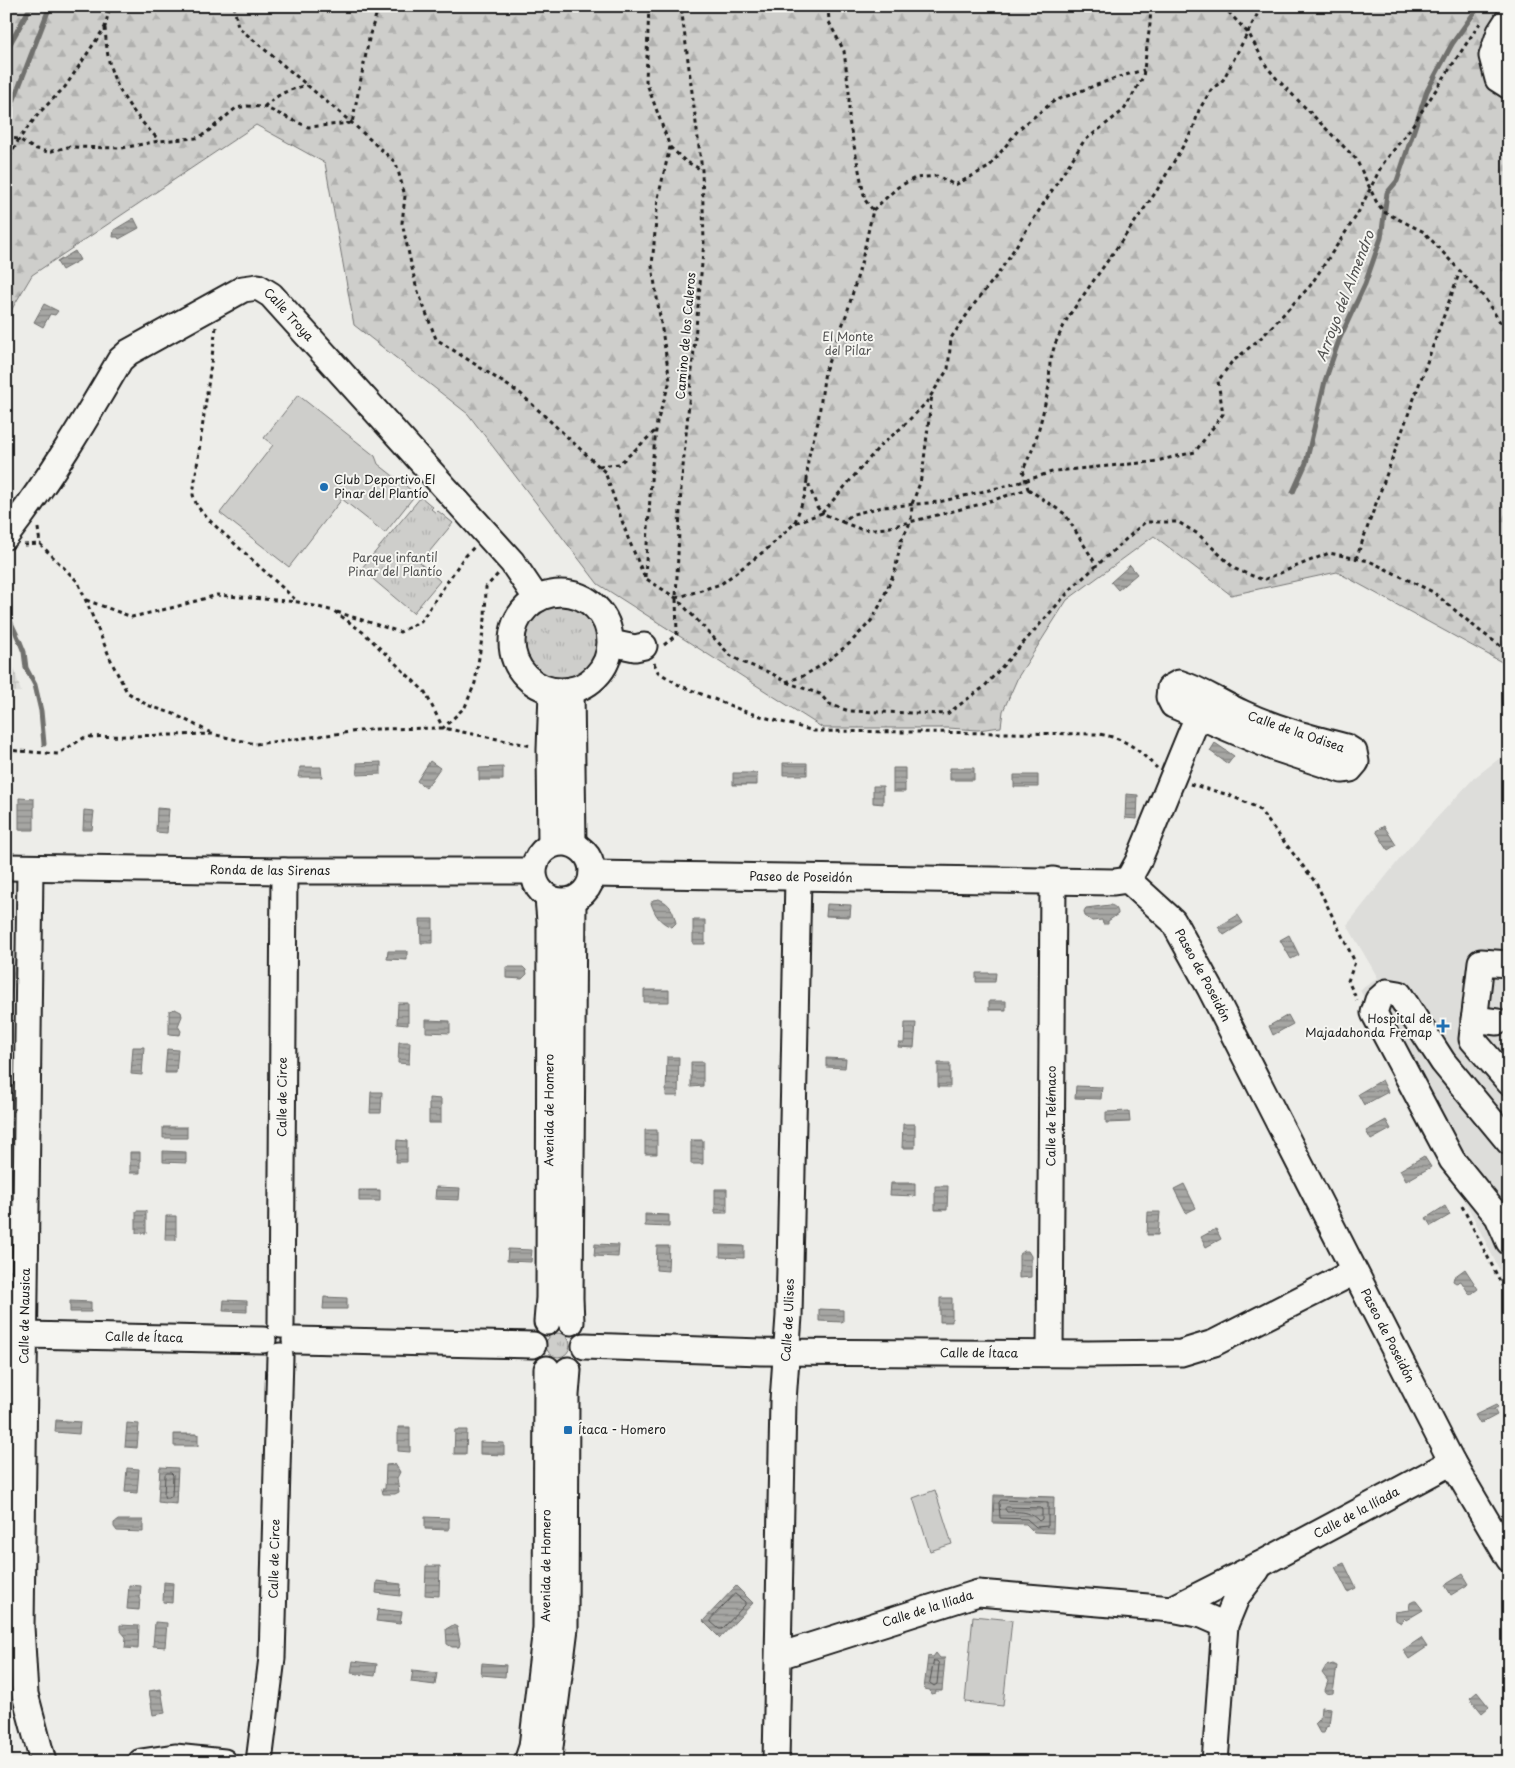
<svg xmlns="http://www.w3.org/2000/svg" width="1515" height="1768" font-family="'Playpen Sans',sans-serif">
	<defs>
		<pattern id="industrial-grid" width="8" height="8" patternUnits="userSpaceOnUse" patternTransform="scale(1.25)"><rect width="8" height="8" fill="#ddddda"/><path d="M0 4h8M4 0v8" fill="none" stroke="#bdbdba"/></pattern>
		<pattern id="grass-tufts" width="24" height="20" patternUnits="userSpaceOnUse" patternTransform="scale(1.25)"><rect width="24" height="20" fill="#cececb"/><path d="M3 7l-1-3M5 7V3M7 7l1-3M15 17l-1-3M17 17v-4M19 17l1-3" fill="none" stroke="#b0b0ae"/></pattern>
		<pattern id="forest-firs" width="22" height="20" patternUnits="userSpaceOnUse" patternTransform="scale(1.25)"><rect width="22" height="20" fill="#cececb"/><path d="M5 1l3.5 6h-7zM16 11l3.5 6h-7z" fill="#b0b0ae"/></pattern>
		<pattern id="water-rules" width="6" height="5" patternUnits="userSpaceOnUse" patternTransform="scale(1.25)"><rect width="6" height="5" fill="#a6a6a3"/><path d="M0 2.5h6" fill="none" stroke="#868684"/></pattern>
	</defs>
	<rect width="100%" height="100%" fill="#edede9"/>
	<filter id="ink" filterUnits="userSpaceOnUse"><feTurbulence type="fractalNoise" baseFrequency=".02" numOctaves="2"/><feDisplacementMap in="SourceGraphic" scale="10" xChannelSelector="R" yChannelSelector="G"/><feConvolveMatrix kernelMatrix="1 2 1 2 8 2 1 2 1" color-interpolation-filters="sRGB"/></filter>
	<g filter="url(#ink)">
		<path fill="#ddddda" d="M1509,751V1289L1360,990L1378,978L1347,925L1407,850L1474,778Z"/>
		<path fill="url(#industrial-grid)" d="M6,641L21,692H6Z"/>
		<path fill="url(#grass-tufts)" stroke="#757574" d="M421,497L433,507L431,509L436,513L438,511L453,523L420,563L440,581L413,613L361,569Z
			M525 643a38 38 0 1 1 76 0a38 38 0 1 1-76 0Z
			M6,952H16L6,1037Z
			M6,1270H11L9,1335H6Z
			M546 1345a12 12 0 1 1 24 0a12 12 0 1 1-24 0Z
			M9,1526L8,1671L6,1672V1528Z"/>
		<path fill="url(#forest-firs)" stroke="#757574" d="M6,6H1509V666L1337,572L1231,595L1154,536L1067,600L1018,677L1003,711L1001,727L978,730L948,728H823L598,584L468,414L354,325L325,163L256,125L32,275L6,319Z"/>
		<path fill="#cececb" stroke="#757574" d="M298,395L375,456L378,464L416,494L385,533L342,499L289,567L220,513L273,445L264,438Z
			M935,1490L952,1544L930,1551L913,1498Z
			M973,1616L1012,1620L1003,1706L965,1702Z"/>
		<path fill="url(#water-rules)" stroke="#6f6f6d" d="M134,218L139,228L119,239L118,237H113L114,230Z
			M75,251L80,260L62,270L57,262Z
			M44,304L58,311L55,315L50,314L43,327L34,322Z
			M1130,565L1137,574L1118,590L1111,582Z
			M1215,743L1234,756L1228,764L1210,751Z
			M430,761L440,768L426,788L417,781Z
			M381,762V774L357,775V763Z
			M783,763H807V775H783Z
			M300,767H321L322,777H298Z
			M503,767V780H479V768Z
			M893,768H905V792H893Z
			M950,768H974V780H950Z
			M733,773H757V785H733Z
			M1014,775H1038V787H1014Z
			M873,786H883V804L873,803Z
			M1126,794L1138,795L1137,819L1125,818Z
			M19,798L34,799V830H19Z
			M157,808L169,809L167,833L156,832Z
			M84,810L94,811L92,830H83Z
			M1384,826L1396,845L1388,850L1376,831Z
			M659,899C671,904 673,911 676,923L672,927C660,923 655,915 651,903L653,900Z
			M827,904L851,905L850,917L826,916Z
			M1110,905C1115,906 1118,909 1118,914L1108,921V924H1103L1102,920L1092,921L1085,916L1084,911L1086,908Z
			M1238,915L1243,923L1224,935L1218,927Z
			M420,919H433V943H421Z
			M693,920H705V944H693Z
			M1289,935L1299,955L1291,959L1280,940Z
			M388,951H407V960L387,959Z
			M506,967H523L526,970L527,974L522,979L506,978Z
			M976,973H996L995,982H976Z
			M644,990H669V1002H644Z
			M989,1001H1006V1010H989Z
			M398,1003H408V1025L397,1024Z
			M175,1009L181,1012L182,1016L178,1026L181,1031L180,1035L169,1034V1011Z
			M1288,1015L1293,1024L1273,1035L1269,1026Z
			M426,1020L450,1021V1033L426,1032Z
			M905,1023H916L914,1048L898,1047L899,1043H904Z
			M399,1042H410L409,1064L398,1063Z
			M133,1047H144L142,1075L131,1074Z
			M167,1049L178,1050L176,1073H165Z
			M667,1057H679L678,1096H666Z
			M826,1058L846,1059L845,1068L826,1067Z
			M691,1062H703V1086L691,1087Z
			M938,1063H950V1087H938Z
			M1382,1080L1388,1092L1364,1105L1358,1094Z
			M1076,1086L1102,1087L1101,1099L1075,1098Z
			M371,1092H382L381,1113H370Z
			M429,1098L441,1099V1123H429Z
			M1129,1111L1130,1122L1106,1123V1112Z
			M1386,1120L1391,1129L1371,1140L1366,1131Z
			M903,1124H915V1148H902Z
			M163,1127H187V1138H163Z
			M645,1130H657V1154H645Z
			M397,1140L407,1141V1162H396Z
			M691,1140H703V1164H691Z
			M163,1151L186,1152V1163L163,1162Z
			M130,1152H140V1173H130Z
			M1424,1156L1431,1167L1406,1181L1400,1170Z
			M891,1183H915V1196L890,1195Z
			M1184,1184L1196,1208L1186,1213L1174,1189Z
			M935,1186H948L947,1210H935Z
			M436,1187L460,1188L459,1200L435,1199Z
			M715,1189H727V1213H715Z
			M380,1190V1201H359V1190Z
			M1445,1206L1450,1215L1431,1226L1426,1218Z
			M136,1211H146V1233H136Z
			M1148,1212H1160L1158,1235H1147Z
			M645,1214L669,1215V1227L645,1226Z
			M166,1216H176V1240H165Z
			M1216,1229L1221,1239L1206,1247L1201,1237Z
			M595,1244L619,1245L618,1257L594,1256Z
			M720,1245L744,1246V1258L720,1257Z
			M657,1246H669L668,1271L656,1270Z
			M508,1249L532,1250L531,1262L507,1261Z
			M1024,1251H1028L1031,1256V1277L1019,1278V1255Z
			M1465,1269L1478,1289L1470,1295L1461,1281L1456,1283L1453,1281L1454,1277Z
			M324,1297L347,1298V1309H323Z
			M940,1298H952V1322H940Z
			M224,1300L247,1301V1312L223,1311Z
			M70,1301L91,1302V1312H70Z
			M819,1309L843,1310V1322L819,1321Z
			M1496,1405L1498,1407L1494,1409L1497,1415L1480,1424L1475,1415Z
			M56,1420L80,1422L79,1434L55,1432Z
			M127,1423L139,1424L137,1448L125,1447Z
			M398,1427H410V1452L398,1451Z
			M455,1430H467L466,1454H454Z
			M174,1434H198V1446H174Z
			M480,1442L504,1443V1455L480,1454Z
			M395,1464L400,1472L397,1478L399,1492L395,1494H383L382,1489H385L386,1465Z
			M160,1467L178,1468L176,1504L158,1502Z
			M127,1468L139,1469L137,1493L125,1492Z
			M994,1495L1054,1497L1053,1533L1034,1532L1026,1524L993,1523Z
			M425,1517L449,1518V1530L425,1529Z
			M118,1520H143V1532L117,1531L114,1527V1523Z
			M1344,1563L1356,1588L1348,1592L1335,1567Z
			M426,1566H440L439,1596L425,1595Z
			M1463,1574L1469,1584L1451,1595L1445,1585Z
			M377,1581L401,1584L400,1596L376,1593Z
			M164,1582L173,1583L172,1603L163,1602Z
			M129,1585L141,1586L139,1610L127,1609Z
			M736,1586L753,1603L720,1638L703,1621Z
			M1414,1601H1416L1423,1610L1406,1620L1404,1618L1401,1623L1396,1620L1395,1612L1409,1610L1410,1603Z
			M378,1609L402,1612L400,1624L376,1621Z
			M155,1622L167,1623L165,1647L153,1646Z
			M120,1625L139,1626L138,1649L125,1648L126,1637L120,1630Z
			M453,1625L457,1627L460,1643L459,1647H452L447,1644L446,1629Z
			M1421,1638L1427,1647L1409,1659L1403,1650Z
			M936,1653L940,1658H945L942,1691H936L935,1693L931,1694L930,1690L924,1689L928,1656L933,1657Z
			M353,1661L377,1664L375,1676L351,1673Z
			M482,1663L506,1665L505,1677L481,1675Z
			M1333,1664L1337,1666L1333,1693C1329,1694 1326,1694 1325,1690L1328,1681L1322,1673L1326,1666Z
			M413,1670L437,1673L435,1685L411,1682Z
			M161,1689L165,1713L153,1715L149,1691Z
			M1477,1692L1489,1707L1482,1713L1470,1698Z
			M1321,1707L1331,1708L1329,1726L1326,1727L1324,1733H1320L1315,1724L1320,1719Z"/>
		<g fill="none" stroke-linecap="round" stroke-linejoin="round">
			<path stroke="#535352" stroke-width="1" d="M167,1473H171L173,1475L172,1496L169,1498H165L164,1496L165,1475Z
				M1001,1500L1048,1502V1526L1036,1527L1027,1519L1000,1518L999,1503Z
				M1007,1507L1041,1508L1042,1510V1519L1039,1521C1028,1510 1021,1512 1007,1512L1005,1509Z
				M735,1594L745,1602V1605L722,1629H719L711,1622V1619Z
				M934,1661H937L939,1664L937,1684L934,1686L930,1683Z"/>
			<path stroke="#6f6f6d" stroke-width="5" d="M6,51L31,6
				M6,120L50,6
				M1293,492L1306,463L1325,381L1339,340L1365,284L1381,238L1387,193L1397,181L1427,91L1452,44L1479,6
				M6,612L20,642L24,652L26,668L35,685L41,711L44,744"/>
			<g stroke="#1c1c1c" stroke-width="29">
				<g id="minor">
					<path d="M1509,18L1500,32L1492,56L1498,79L1509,86"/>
					<path id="s1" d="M6,536C50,479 84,422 120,360L129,352L243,289L258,287L271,295L512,562L537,599"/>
					<circle cx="561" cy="642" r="49"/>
					<path d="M611,643L635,648L644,646"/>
					<path d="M1179,683C1202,690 1221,704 1242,713C1276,729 1311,738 1346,747L1354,752L1356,762L1350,769L1342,770L1272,747L1173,705L1169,697L1170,688Z"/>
					<path d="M571,690L573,844"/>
					<circle cx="563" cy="872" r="29"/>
					<path d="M551,845L550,750L552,691"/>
					<path id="s2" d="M6,867L284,871H533"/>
					<path d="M30,868L21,1627L25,1694L43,1762"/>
					<path id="s3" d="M592,874L1114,882L1128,880L1173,921L1210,988L1452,1462L1509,1559"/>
					<path d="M1128,880L1138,862L1198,716"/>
					<path d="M1509,964L1481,962L1472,1039L1509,1082"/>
					<path d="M1474,1019L1497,1022"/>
					<path d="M1509,1142L1443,1062L1399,994L1387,992L1378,1000L1374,1013L1452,1160L1498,1217L1509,1242"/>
					<path id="s4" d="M547,1322L549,1298L550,921L548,898"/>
					<path d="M571,1322L570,1298L573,900"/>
					<path id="s5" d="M281,1325L284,871"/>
					<path id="s6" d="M25,1335L263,1340"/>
					<path d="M295,1340L533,1345"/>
					<path id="s7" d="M585,1346L761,1352L1088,1354L1181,1353L1214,1343L1354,1272"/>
					<path id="s8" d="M1050,1352L1053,880"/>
					<path id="s9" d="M1172,1609L1261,1564L1452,1462"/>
					<path id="s10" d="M779,1656L978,1593L1172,1609L1202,1615L1225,1625"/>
					<path d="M141,1762L175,1757L224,1762"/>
					<path id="s11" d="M259,1762L272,1658L280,1356"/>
					<path id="s12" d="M527,1762L532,1747L546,1628L547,1369"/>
					<path d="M549,1762L550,1747L565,1628L566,1395L568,1370"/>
					<path id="s13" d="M776,1762L783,1401L789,1316L798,878"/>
					<path d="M1215,1762L1225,1625L1237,1596L1257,1570"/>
				</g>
			</g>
			<path stroke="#1c1c1c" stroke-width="3" stroke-dasharray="4 4" stroke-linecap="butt" d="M234,6L238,27L352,123L396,163L405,196L402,223L416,286L436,339L521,394L605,472L628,538L645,578L676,598L730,655L742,662L771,673L786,682L820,694L829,704L849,711L947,714L984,687L1073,587L1145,522H1178L1198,534L1235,569L1263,580L1329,553L1369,561L1433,592L1480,631L1509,652
				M828,6L829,22L844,51L849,92V121L865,200L873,210L861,264L847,313L825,371L818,422L808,459L807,480L817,507L822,513L880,446L901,428L926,403L948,369L951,338L975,303L998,274L1084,141L1124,110L1143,77L1150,24L1151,6
				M1223,6L1249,34L1267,67L1277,79L1356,159L1376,201L1384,212L1424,232L1484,297L1509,336
				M105,28C106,40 107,54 110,66C118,95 138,119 159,140
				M264,107C279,93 288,90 307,85
				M6,138L19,139L33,148L48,152L68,147L122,148L159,141L196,138L205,134L236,108L247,106L264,107L308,127L352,123L370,34L379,6
				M670,147L685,161L702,170
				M6,164L19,139L40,112L65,87L105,27L110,6
				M873,210L898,187L915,178L937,176L955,185L989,167L1019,129L1054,101L1118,77L1144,70
				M216,327L193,495L197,506L209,520L298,602
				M599,466L619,464L635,450L656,430
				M1028,489L1065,514L1097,566
				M795,522L805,495L807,480
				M842,522L863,530L886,528L977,505L1028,489L1023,470L1034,446L1042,417L1049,386L1050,362L1055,344L1068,317L1156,192L1193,129L1199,110L1211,90L1223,80L1258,13L1255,6
				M38,528L40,544
				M24,545L40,544L78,582L113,665L127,692L147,705L174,714L211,733
				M1356,559L1460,271
				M645,577L652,465L657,422L670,381L652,266L658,198L670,147L646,81L649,6
				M676,598L721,584L767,549L795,523L822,513L842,522L853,514L883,507L939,502L1018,483L1055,471L1152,462L1195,452L1223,414L1218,381L1231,363L1263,336L1310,286L1357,215L1382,165L1410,129L1480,23
				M86,600L132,617L175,607L217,595L298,602L334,611L364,633L425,692L443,728L465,707L475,683L485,619L486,587L498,574
				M337,612L400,632L421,621L462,560L474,547
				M664,645L677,634L676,598L681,488L704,242L702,170L681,6
				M654,663L658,672L679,685L746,712L814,731L1099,734C1128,739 1137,749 1157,768
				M786,682L803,676L822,665L850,643L871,621L880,605L895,571L901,541L911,521L912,504L920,483L923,468L932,394
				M6,750L58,754L85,737L212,734L255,744L376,729L443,728L532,746
				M1190,784L1229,795L1258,808L1316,883L1355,962L1348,981L1357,1000
				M1462,1206L1509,1299"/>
			<use href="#minor" stroke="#f6f6f2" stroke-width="25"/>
		</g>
	</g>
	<g fill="#1f6fb2" stroke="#f6f6f2" stroke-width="2">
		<circle cx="324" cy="487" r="5"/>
		<path d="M1440.5 1018.5h5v5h5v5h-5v5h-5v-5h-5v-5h5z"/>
		<rect x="563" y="1425" width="10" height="10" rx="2.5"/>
	</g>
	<g text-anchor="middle" stroke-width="4" stroke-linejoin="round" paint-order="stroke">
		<g font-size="12" fill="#1c1c1c" stroke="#f6f6f2">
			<text dy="4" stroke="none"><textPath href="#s1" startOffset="409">Calle Troya</textPath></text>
			<text transform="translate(686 336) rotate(-85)" y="4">Camino de los Caleros</text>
			<text transform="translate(1296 732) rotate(19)" y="4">Calle de la Odisea</text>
			<text dy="4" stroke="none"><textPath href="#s2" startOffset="264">Ronda de las Sirenas</textPath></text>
			<text dy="4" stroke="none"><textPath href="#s3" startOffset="209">Paseo de Poseidón</textPath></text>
			<text dy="4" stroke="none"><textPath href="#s3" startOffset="659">Paseo de Poseidón</textPath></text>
			<text dy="4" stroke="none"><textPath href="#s5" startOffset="228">Calle de Circe</textPath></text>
			<text dy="4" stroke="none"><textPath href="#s4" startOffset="212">Avenida de Homero</textPath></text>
			<text dy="4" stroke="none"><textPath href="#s8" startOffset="236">Calle de Telémaco</textPath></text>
			<text transform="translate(25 1316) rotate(-89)" y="4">Calle de Nausica</text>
			<text dy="4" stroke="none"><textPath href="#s13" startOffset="442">Calle de Ulises</textPath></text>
			<text dy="4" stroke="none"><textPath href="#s3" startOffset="1064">Paseo de Poseidón</textPath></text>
			<text dy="4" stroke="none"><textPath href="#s6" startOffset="119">Calle de Ítaca</textPath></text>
			<text dy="4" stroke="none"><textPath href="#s7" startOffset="394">Calle de Ítaca</textPath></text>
			<text dy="4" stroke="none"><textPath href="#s9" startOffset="208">Calle de la Ilíada</textPath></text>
			<text dy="4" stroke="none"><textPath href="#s11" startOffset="204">Calle de Circe</textPath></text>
			<text dy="4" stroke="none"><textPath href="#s12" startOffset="198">Avenida de Homero</textPath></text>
			<text dy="4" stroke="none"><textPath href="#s10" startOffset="156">Calle de la Ilíada</textPath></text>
		</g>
		<g font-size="12" fill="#515151" stroke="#f6f6f2">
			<text x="848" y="341">El Monte<tspan x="848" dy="14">del Pilar</tspan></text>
			<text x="395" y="562">Parque infantil<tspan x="395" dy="14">Pinar del Plantío</tspan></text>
		</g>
		<g font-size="12" fill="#1c1c1c" stroke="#f6f6f2" text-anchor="start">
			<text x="334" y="484">Club Deportivo El<tspan x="334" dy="14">Pinar del Plantío</tspan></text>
			<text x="1432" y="1023" text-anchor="end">Hospital de<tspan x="1432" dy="14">Majadahonda Fremap</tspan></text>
			<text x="578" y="1434">Ítaca - Homero</text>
		</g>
		<g font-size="14" font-style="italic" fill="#535352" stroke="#f6f6f2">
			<text transform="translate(1345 296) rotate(-69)" y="5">Arroyo del Almendro</text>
		</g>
	</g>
	<rect width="1515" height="1768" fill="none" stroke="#f6f6f2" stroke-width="25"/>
	<rect x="12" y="12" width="1490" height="1743" fill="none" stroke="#1c1c1c" stroke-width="2" filter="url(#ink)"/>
</svg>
